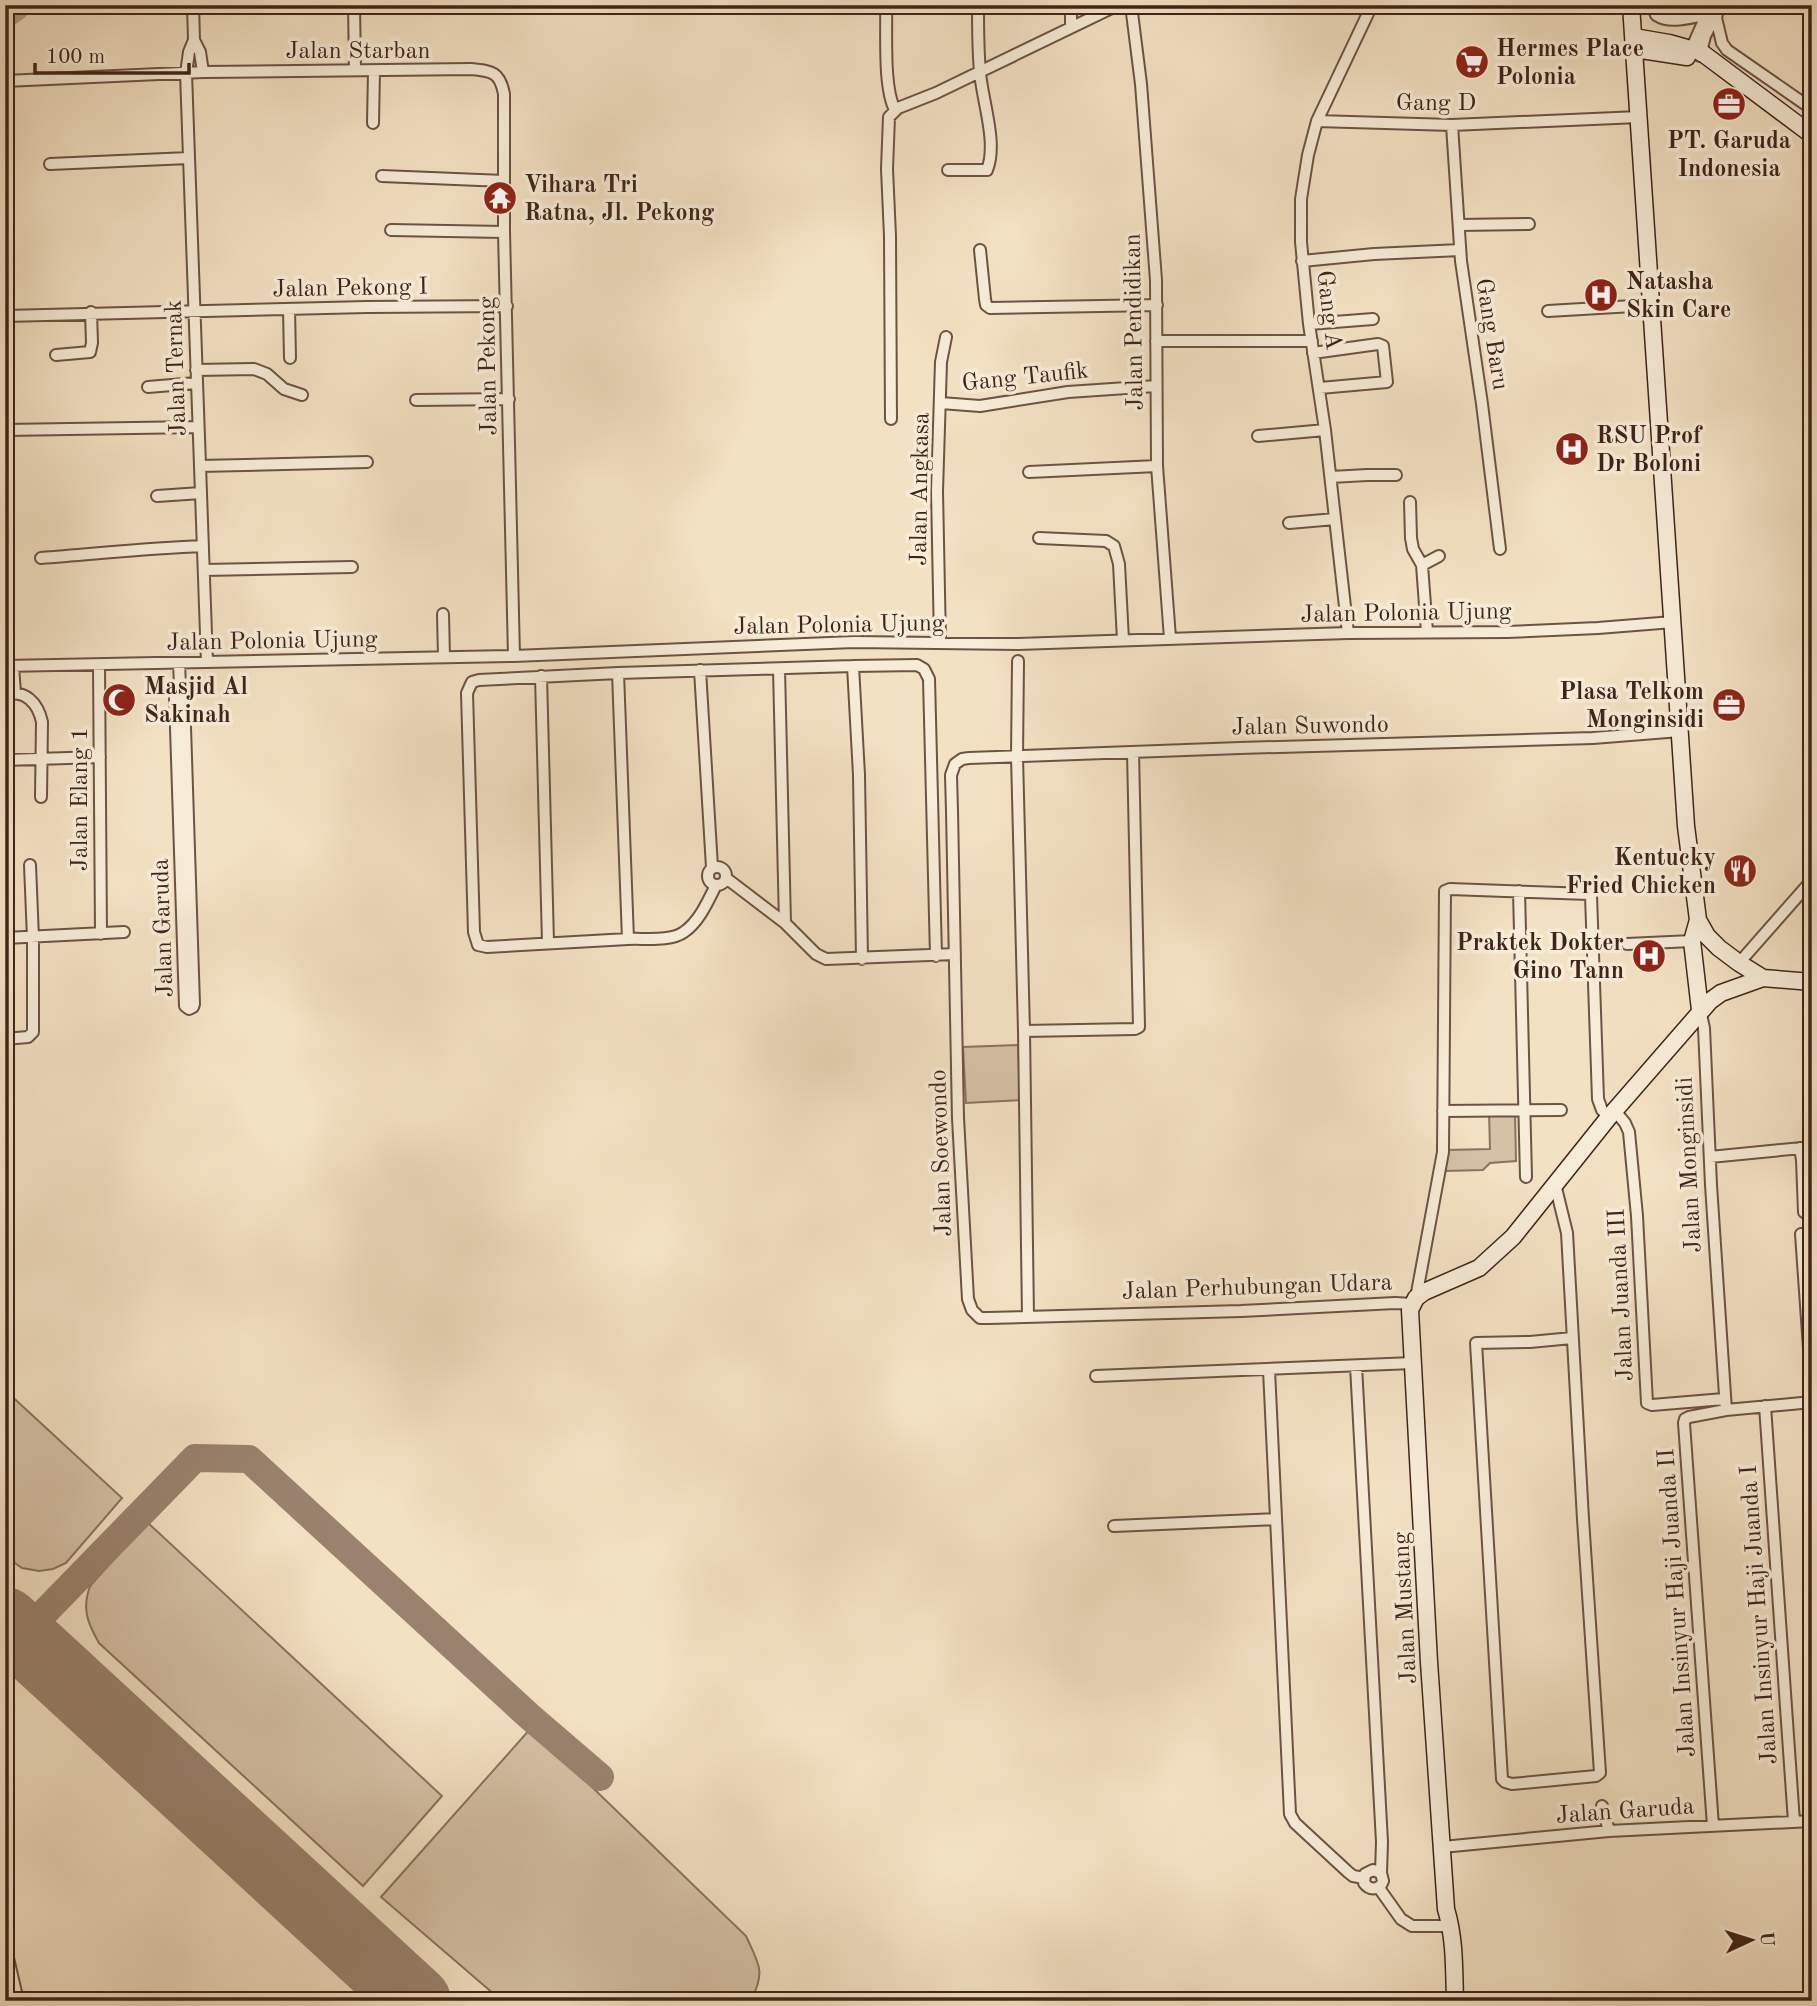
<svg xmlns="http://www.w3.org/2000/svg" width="1817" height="2006" font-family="'Old Standard TT',serif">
	<rect width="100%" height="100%" fill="#f3e1c3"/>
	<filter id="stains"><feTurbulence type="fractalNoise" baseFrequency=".00286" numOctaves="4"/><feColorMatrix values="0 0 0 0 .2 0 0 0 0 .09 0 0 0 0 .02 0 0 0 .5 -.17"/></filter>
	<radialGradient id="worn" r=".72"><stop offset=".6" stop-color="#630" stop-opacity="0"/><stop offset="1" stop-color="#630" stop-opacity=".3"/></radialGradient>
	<path fill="#d5c1a6" stroke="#8a7260" stroke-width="2" d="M1018,1045L1021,1100L966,1103L963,1047Z
		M1489,1112H1515L1516,1161L1490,1163L1483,1170L1445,1171L1446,1150L1490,1149Z
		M5,1390L122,1498L66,1563L53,1569L39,1571L22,1568L5,1556Z
		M147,1522L442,1796L363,1886L99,1643C87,1622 82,1609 90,1586Z
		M531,1728L746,1936C759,1965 766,1970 751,2001H502L381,1897Z"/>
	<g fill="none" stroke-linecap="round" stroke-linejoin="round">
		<path stroke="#b6a18a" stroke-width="19" d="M5,20L19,10L20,5"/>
		<path stroke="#9a826e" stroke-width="28" d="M43,1614L195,1458L249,1459L529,1716L600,1777"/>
		<path stroke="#9a826e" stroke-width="70" d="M5,1622L416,2001"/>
		<g stroke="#6d5344" stroke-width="14">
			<path id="street" d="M193,5L194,40
				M354,5L355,70
				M886,5C887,33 883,87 895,110
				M1071,5V27
				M1131,5L1141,84L1156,280L1157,466L1170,638
				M1652,5L1656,15C1670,24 1688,18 1704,15
				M1703 13a7 7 0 1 1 14 0a7 7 0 1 1-14 0Z
				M1716,18L1722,43L1727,50L1812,109
				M1689,54L1705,18
				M1700,56L1705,36L1713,20
				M203,72L200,52L194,40L189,52L186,73L207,662
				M5,81L203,72L471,69C492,71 500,72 504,94V232L514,656
				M1317,121L1452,125L1639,117
				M373,123L374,71
				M1452,125L1461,261L1482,404L1500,549
				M50,164L189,158
				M948,170H987C998,143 982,100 980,72C978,50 978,27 978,5
				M382,176L504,181
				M1459,225L1529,224
				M391,230L504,232
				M980,250L985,299L986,305L990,308L1157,305
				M1302,261L1374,254L1460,250
				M289,309L290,358
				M1548,311L1650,305
				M5,316L367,307L507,306
				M1309,324L1373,319
				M1156,341H1312
				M1313,353L1378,344L1383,346L1387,382L1320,388
				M56,355L90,352L92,343L91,312
				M196,370L254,369L267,374L284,389L302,395
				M148,387L196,383
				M416,400L509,399
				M941,403L980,406L1068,392L1156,386
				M891,419L890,236L887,169L889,117L898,108L936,93L1118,5
				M5,430L198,427
				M1258,436L1325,430
				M200,466L367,462
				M1029,472L1157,466
				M1331,477L1367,475H1396
				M157,496L201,493
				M1410,502L1411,538L1413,549L1422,565L1427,632
				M1289,523L1335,519
				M1039,538L1106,541L1114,546L1119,564L1123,640
				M41,558C95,554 149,548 203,546
				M1422,565L1439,556
				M204,570L352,567
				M443,614L444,657
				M1348,633L1325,430L1309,324L1301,242V199L1308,155L1317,121L1372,5
				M940,642L937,491L941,362L946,337
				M1018,661L1017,757L1024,1031L1028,1317
				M179,663L180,686L184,696L194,1004L193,1007L189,1009L185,1006L175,697L180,686
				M99,665L101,934
				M5,666L514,656L854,642L1018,644L1348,633L1507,632L1598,628L1673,622
				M13,666L15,693
				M779,669L785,923
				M700,670L712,867
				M618,673L628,939L487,947L478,945L474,932L467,693L472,682L479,680L618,673L853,666
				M541,676L548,942
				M5,695C25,689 38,703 42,722L41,797
				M5,760L100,757
				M708 876a9 9 0 1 1 18 0a9 9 0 1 1-18 0Z
				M726,878L785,923L816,954L826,959L955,954
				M1519,891L1526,1177
				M5,938L124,932
				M628,939C644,938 670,942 684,932C699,922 708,901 716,885
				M1627,944L1692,941
				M862,959L859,775L853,666L917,665L924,669L929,679L936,956
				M1739,963L1812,880
				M1700,1010L1704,1028L1711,1185L1726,1410
				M1024,1031L1135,1029L1139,1027L1133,752
				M5,1039L28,1037L33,1032V938L30,865
				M1443,1111L1561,1110
				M1615,1111L1625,1123L1629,1132L1637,1216L1647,1403L1652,1405L1724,1399
				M1800,1148L1802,1160L1804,1212
				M1710,1157L1812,1147
				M1555,1184L1567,1233L1583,1519L1600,1773L1596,1776L1512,1784L1505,1782L1502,1779L1476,1343L1530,1342L1572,1338
				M1801,1234L1812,1391
				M1416,1298L1443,1152L1445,891L1450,889L1589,894L1591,895L1598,1099L1602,1110L1609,1117
				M1413,1304L1395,1303L1241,1311L988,1318H980L972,1310L968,1299L958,1118L952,811L951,775L955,764L962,759L969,758L1240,748L1593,738L1680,731
				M1356,1366L1382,1842L1381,1873L1383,1881C1380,1890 1370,1891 1364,1883L1365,1874L1373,1870L1381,1873
				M1269,1370L1290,1814L1295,1823L1348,1872L1353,1876L1364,1878
				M1096,1376L1413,1363
				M1765,1406L1794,1822
				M1114,1526L1276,1519
				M1602,1806L1609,1831
				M1713,1826L1684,1423L1685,1419L1689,1417L1726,1410L1812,1402
				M1442,1847L1609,1831L1812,1821
				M1379,1888L1401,1919L1412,1926H1451
				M5,1945L18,2001"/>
		</g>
		<g stroke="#40241a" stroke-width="19">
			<path id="secondary" d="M1631,5L1686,826L1698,920L1707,936L1719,948L1739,963L1763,978L1812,982
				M1634,37L1669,43L1701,52L1812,135
				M1635,49L1687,57
				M1698,920L1692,941L1700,1010
				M1455,2001C1454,1970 1455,1939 1446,1909L1429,1662L1410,1310L1416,1298L1424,1292L1479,1268L1513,1237L1609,1117L1710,1001L1721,993L1763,978"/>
		</g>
		<use href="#street" stroke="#f7ecd8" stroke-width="10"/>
		<use href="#secondary" stroke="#f7ecd8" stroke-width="16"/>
	</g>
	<defs>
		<g id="supermarket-disc" transform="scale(1.75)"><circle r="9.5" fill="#8f2418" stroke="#f7ecd8"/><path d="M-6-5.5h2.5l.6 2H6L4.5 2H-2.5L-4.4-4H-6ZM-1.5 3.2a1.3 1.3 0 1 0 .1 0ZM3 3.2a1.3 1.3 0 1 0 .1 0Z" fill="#fff"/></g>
		<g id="office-disc" transform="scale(1.75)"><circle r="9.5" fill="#8f2418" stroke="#f7ecd8"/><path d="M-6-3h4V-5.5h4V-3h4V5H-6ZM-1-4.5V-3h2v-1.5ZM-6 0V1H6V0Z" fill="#fff"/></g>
		<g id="temple-disc" transform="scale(1.75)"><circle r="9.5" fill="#8f2418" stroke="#f7ecd8"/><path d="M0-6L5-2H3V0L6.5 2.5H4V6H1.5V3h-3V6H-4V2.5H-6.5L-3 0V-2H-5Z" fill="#fff"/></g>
		<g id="hospital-disc" transform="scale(1.75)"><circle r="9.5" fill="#8f2418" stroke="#f7ecd8"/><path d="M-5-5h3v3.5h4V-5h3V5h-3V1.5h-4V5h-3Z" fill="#fff"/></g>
		<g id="mosque-disc" transform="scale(1.75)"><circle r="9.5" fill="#8f2418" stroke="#f7ecd8"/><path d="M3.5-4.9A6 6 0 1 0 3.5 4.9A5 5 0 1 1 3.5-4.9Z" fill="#fff"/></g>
		<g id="restaurant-disc" transform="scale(1.75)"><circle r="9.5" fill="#8f2418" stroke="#f7ecd8"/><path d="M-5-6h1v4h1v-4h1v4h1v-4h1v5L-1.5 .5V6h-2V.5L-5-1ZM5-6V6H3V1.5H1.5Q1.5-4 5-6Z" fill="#fff"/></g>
	</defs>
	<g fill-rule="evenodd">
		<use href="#supermarket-disc" x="1472" y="62"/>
		<use href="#office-disc" x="1729" y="104"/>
		<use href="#temple-disc" x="500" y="198"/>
		<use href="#hospital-disc" x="1601" y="295"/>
		<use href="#hospital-disc" x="1572" y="449"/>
		<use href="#mosque-disc" x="119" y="700"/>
		<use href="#office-disc" x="1729" y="705"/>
		<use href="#restaurant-disc" x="1740" y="871"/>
		<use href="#hospital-disc" x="1649" y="956"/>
	</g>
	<g text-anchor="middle" stroke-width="7" stroke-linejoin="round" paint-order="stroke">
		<g font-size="24" font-weight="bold" fill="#40241a" stroke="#f7ecd8" text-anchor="start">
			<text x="1496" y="56">Hermes Place<tspan x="1496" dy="28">Polonia</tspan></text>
			<text x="1729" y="148" text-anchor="middle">PT. Garuda<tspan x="1729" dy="28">Indonesia</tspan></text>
			<text x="524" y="192">Vihara Tri<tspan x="524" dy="28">Ratna, Jl. Pekong</tspan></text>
			<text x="1626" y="289">Natasha<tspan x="1626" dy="28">Skin Care</tspan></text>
			<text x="1596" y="443">RSU Prof<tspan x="1596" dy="28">Dr Boloni</tspan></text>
			<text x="144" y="694">Masjid Al<tspan x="144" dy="28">Sakinah</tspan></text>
			<text x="1704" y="699" text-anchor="end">Plasa Telkom<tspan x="1704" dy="28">Monginsidi</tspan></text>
			<text x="1716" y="865" text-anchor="end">Kentucky<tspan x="1716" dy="28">Fried Chicken</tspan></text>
			<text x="1624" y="950" text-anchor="end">Praktek Dokter<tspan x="1624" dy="28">Gino Tann</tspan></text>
		</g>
		<g font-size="24" fill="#40241a" stroke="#f7ecd8">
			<text x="358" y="58">Jalan Starban</text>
			<text x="1436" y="110">Gang D</text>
			<text transform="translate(350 287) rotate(-1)" y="8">Jalan Pekong I</text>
			<text transform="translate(1330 310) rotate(83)" y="8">Gang A</text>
			<text transform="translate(1133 322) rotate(-91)" y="8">Jalan Pendidikan</text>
			<text transform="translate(1493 334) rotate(81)" y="8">Gang Baru</text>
			<text transform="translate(487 366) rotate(-91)" y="8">Jalan Pekong</text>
			<text transform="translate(175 368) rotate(-92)" y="8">Jalan Ternak</text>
			<text transform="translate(1025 376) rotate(-6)" y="8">Gang Taufik</text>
			<text transform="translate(919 489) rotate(-89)" y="8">Jalan Angkasa</text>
			<text transform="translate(1406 612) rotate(-1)" y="8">Jalan Polonia Ujung</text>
			<text transform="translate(839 624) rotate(-1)" y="8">Jalan Polonia Ujung</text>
			<text transform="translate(272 640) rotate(-1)" y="8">Jalan Polonia Ujung</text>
			<text transform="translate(1310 725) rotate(-1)" y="8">Jalan Suwondo</text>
			<text transform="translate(79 799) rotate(-90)" y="8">Jalan Elang 1</text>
			<text transform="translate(162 928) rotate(-92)" y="8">Jalan Garuda</text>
			<text transform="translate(940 1153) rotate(-92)" y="8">Jalan Soewondo</text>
			<text transform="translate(1688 1165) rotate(-93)" y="8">Jalan Monginsidi</text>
			<text transform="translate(1257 1286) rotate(-2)" y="8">Jalan Perhubungan Udara</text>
			<text transform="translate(1620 1295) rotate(-93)" y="8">Jalan Juanda III</text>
			<text transform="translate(1676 1603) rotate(-94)" y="8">Jalan Insinyur Haji Juanda II</text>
			<text transform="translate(1404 1608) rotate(-93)" y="8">Jalan Mustang</text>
			<text transform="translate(1758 1615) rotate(-94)" y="8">Jalan Insinyur Haji Juanda I</text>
			<text transform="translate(1625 1810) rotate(-4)" y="8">Jalan Garuda</text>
		</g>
	</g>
	<rect width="1817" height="2006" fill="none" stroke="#f3e1c3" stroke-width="28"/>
	<rect x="7" y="7" width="1803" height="1992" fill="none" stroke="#40241a" stroke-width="3.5"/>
	<rect x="14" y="14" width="1789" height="1978" fill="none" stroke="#40241a" stroke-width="2"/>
	<g transform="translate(1751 1940) rotate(86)" stroke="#f7ecd8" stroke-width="5" paint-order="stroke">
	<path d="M0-5L12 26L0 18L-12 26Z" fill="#40241a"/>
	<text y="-10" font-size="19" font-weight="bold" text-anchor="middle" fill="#40241a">U</text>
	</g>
	<path d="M35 63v10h154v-10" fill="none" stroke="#40241a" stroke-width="3.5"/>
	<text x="46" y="63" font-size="21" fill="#40241a" stroke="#f7ecd8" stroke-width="5" paint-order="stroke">100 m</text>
	<rect width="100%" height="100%" filter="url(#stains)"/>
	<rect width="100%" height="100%" fill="url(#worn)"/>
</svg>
